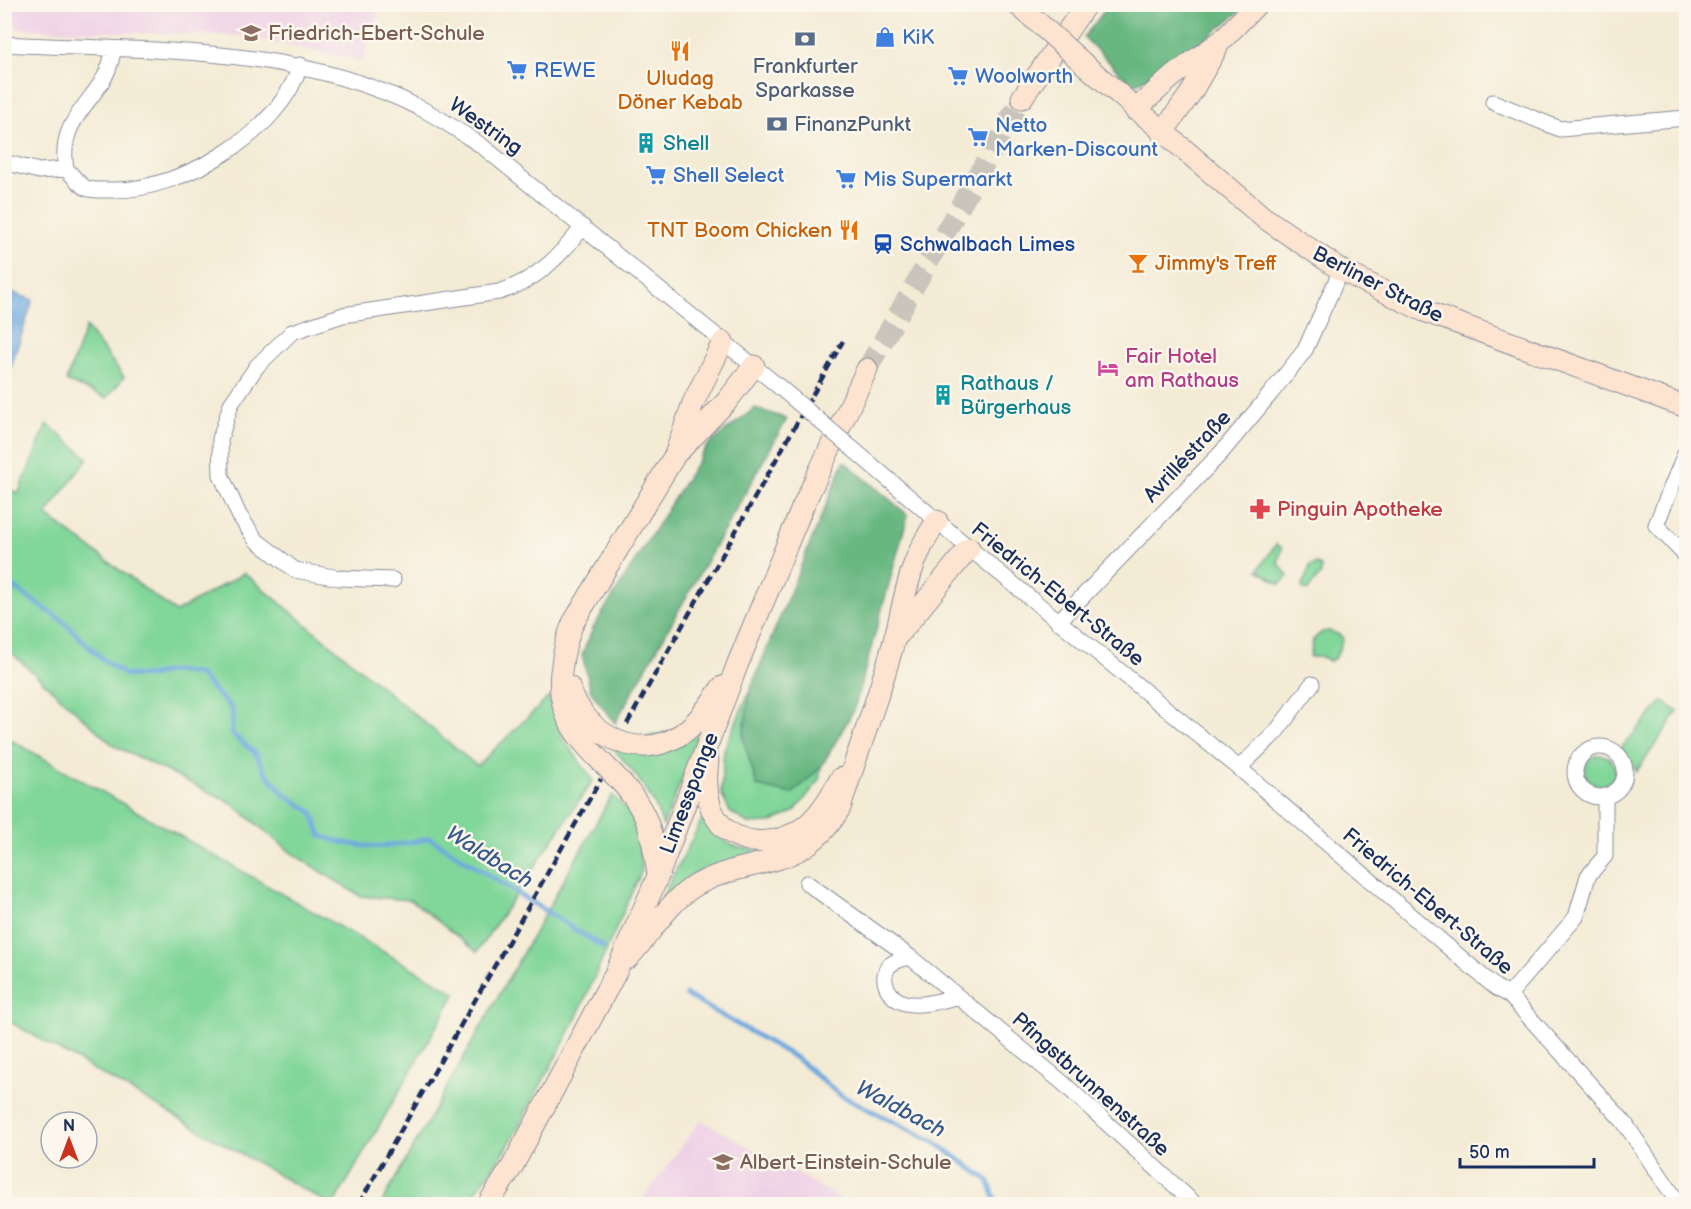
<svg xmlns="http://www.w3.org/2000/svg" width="1691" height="1209" font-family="'Balsamiq Sans',sans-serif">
	<rect width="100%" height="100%" fill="#fbf7ec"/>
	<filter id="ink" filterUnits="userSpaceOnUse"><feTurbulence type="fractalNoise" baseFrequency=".0167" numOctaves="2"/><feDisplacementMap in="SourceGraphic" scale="12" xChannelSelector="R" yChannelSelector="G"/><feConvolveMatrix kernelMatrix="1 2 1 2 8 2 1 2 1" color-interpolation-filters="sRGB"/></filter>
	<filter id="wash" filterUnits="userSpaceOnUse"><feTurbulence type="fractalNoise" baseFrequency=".008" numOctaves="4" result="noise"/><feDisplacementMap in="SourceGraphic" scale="24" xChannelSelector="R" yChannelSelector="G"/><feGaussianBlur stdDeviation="1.35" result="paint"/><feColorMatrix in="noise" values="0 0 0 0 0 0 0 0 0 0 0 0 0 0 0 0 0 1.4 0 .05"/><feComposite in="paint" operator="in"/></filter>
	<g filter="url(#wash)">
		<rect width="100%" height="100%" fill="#f4ebd5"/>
		<path fill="#efd0e6" d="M4,5L5,4L381,5L362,61L243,36L18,29Z
			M701,1120L851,1204H639Z"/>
		<path fill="#81d699" stroke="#4e827c" stroke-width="1.5" d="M86,327L124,377L107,398L66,381Z
			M47,424L88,458L46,515L176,612L244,573L477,766L549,697L562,737L593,780L477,952L411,900L360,896L293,854L231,803L113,745L5,647V485L18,494Z
			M1276,544L1282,548L1278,563L1288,576L1280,584L1258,570Z
			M1316,564L1321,567V574L1307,591L1302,588L1310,566Z
			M1329,631L1340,635L1343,639L1336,657L1330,661L1323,657H1310L1313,640L1322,632Z
			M750,690L743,738L792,794L821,767L819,781L794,812L770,823L749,824L730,812L721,793L724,750Z
			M1663,701L1678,712L1637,771L1621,748Z
			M704,725L663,826C653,793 632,770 610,744Z
			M11,740L456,993L334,1204H329L5,1019L4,752Z
			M1585 770a15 15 0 1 1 30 0a15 15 0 1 1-30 0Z
			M612,795L635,818L642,870L574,1023L507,1148L467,1204H381Z
			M704,816C727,856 748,849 789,850L744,858L694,874L660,901Z"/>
		<path fill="#68b781" stroke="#427370" stroke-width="1.5" d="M1109,5H1248L1173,65L1132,85L1084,37Z
			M755,408L787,419L615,723L591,692L582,655L593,628L707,446Z
			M844,461L908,515L854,710L821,767L792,794L757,786L743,738L750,690Z"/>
		<path fill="#6da8de" stroke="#446c9e" stroke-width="1.5" d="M5,290L33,300L8,375L4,374Z"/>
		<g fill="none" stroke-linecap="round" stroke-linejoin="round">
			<path stroke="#6da8de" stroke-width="5" d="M4,581L63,621L102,659L125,675L148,676L175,671L198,674L232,709V734L256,754L265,772L284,794L312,812L321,836C365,851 386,848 430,838L603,947
				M686,995L796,1058L840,1095L936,1143L988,1180L997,1204"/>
		</g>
	</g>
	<g filter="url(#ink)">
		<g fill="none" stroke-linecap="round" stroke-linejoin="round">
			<path stroke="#c9c5bd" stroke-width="21" stroke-dasharray="21 10" stroke-linecap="butt" d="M867,369L1022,98"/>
			<g stroke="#888d9a" stroke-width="17">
				<path id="street" d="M4,44C146,52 290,43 420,108C442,119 462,133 482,146L777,385
					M113,49C109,99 56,110 66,169C72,175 79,184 86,188C94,191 105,190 113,190C180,191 282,132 300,65
					M1493,102L1560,129L1686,118
					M4,162L39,171L66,169
					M854,450L969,548L1239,768L1495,987L1509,995L1624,1122L1679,1204
					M1686,451L1656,525L1686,556
					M393,580L339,578L295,570L256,540L239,515L221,475L220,439L231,404L257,366L292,332L343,315L499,292C536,281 559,257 583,227
					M1058,622L1221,453L1271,393L1305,350L1341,270
					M1575 772a25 25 0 1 1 50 0a25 25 0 1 1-50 0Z
					M1239,768L1276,732L1312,684
					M807,883L910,957
					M1509,995L1576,917L1588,876L1605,856V797
					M957,997C941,1000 922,1007 905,1003C890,999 878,980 889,966C895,960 903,959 910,957L1063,1083L1195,1204"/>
			</g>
			<g stroke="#888d9a" stroke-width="23">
				<path id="secondary" d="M1017,4L1033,18
					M1084,64L1263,217L1341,270L1424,311L1686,407
					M1022,98L1086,4
					M1135,110L1173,76L1221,41L1257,4
					M1162,133L1191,93L1217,48
					M680,450L727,401L754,366
					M899,634L969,548
					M569,687C585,734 637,765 683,733C699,721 711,703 722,687
					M708,760C706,775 706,795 712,810C729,850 780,849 809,823C823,810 832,794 841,778
					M658,875C655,856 653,835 645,817C619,761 553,743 561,672C563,654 566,639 573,623L675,455L693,403L723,342
					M628,958C647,938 668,904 690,889C745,853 800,877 840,808C857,752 879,698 894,641C907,592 907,565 937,521
					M488,1204L512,1167L616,972L658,876L738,663L803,506L867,369"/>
			</g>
			<use href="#street" stroke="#fff" stroke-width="15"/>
			<use href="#secondary" stroke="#fde4d1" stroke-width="21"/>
			<path stroke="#1b2f5e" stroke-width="4.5" stroke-dasharray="9 4.5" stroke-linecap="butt" d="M627,724L843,341
				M359,1204L601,779"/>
			<g stroke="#888d9a" stroke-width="17" stroke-linecap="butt">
				<path id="street-bridge" d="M777,385L854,450"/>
			</g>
			<g stroke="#888d9a" stroke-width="23" stroke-linecap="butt">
				<path id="secondary-bridge" d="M1033,18L1084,64"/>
			</g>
			<use href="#street-bridge" stroke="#fff" stroke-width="15"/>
			<use href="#secondary-bridge" stroke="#fde4d1" stroke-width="21"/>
		</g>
	</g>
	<defs>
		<g id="school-bare" transform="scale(1.62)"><path d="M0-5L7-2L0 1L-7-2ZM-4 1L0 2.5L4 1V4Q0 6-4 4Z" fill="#8d6e63" stroke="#fbf7ec" stroke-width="2.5" paint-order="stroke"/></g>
		<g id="shop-bare" transform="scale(1.62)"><path d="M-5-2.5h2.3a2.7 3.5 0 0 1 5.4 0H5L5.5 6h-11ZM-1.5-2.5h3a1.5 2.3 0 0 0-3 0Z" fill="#3f7fe0" stroke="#fbf7ec" stroke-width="2.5" paint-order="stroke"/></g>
		<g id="bank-bare" transform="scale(1.62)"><path d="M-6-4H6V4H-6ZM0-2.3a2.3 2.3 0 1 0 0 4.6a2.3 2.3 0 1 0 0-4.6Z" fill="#5c6f8a" stroke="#fbf7ec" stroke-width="2.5" paint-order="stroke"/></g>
		<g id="restaurant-bare" transform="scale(1.62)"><path d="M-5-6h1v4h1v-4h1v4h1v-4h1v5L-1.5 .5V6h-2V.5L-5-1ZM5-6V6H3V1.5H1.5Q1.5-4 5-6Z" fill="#e8710a" stroke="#fbf7ec" stroke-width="2.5" paint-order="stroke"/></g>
		<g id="supermarket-bare" transform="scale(1.62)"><path d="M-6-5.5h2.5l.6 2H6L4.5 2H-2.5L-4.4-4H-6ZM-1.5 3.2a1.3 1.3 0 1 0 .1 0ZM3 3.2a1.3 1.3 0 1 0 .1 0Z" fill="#3f7fe0" stroke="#fbf7ec" stroke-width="2.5" paint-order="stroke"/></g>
		<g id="building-bare" transform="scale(1.62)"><path d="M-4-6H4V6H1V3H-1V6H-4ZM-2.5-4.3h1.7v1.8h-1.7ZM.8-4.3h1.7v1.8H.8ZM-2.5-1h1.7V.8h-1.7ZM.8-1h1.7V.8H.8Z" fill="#0f9aa8" stroke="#fbf7ec" stroke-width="2.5" paint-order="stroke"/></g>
		<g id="station-bare" transform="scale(1.62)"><path d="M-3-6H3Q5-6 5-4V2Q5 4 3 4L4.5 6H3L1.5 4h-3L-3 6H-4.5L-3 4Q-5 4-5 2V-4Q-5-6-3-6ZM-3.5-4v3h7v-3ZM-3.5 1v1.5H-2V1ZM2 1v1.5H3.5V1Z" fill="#1a4fb4" stroke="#fbf7ec" stroke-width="2.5" paint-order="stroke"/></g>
		<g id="bar-bare" transform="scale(1.62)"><path d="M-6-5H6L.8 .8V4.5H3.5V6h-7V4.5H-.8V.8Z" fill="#e8710a" stroke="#fbf7ec" stroke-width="2.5" paint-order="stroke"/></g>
		<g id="hotel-bare" transform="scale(1.62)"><path d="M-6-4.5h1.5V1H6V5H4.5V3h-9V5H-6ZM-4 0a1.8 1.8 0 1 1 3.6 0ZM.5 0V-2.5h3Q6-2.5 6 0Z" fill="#d1479c" stroke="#fbf7ec" stroke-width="2.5" paint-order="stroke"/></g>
		<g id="pharmacy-bare" transform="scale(1.62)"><path d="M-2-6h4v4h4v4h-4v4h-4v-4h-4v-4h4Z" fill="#e0444e" stroke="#fbf7ec" stroke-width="2.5" paint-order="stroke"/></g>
	</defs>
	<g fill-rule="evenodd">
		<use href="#school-bare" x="251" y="33"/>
		<use href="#shop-bare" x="885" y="37"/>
		<use href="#bank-bare" x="805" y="39"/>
		<use href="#restaurant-bare" x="680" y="51"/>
		<use href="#supermarket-bare" x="517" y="70"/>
		<use href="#supermarket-bare" x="958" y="76"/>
		<use href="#bank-bare" x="777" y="124"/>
		<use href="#supermarket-bare" x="978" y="137"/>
		<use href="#building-bare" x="646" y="143"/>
		<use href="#supermarket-bare" x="656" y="175"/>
		<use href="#supermarket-bare" x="846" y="179"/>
		<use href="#restaurant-bare" x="849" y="230"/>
		<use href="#station-bare" x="883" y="244"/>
		<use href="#bar-bare" x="1138" y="263"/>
		<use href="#hotel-bare" x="1108" y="368"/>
		<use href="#building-bare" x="943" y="395"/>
		<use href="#pharmacy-bare" x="1260" y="509"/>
		<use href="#school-bare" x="723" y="1162"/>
	</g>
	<g text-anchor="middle" stroke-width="5" stroke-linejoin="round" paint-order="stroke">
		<g font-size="21" fill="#785e54" stroke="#fbf7ec" text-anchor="start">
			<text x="268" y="40">Friedrich-Ebert-Schule</text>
			<text x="740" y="1169">Albert-Einstein-Schule</text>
		</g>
		<g font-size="21" fill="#366cbe" stroke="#fbf7ec" text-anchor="start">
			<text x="902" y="44">KiK</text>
			<text x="534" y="77">REWE</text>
			<text x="975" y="83">Woolworth</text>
			<text x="995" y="132">Netto<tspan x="995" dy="24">Marken-Discount</tspan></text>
			<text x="673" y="182">Shell Select</text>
			<text x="863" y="186">Mis Supermarkt</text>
		</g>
		<g font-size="21" fill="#4e5e75" stroke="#fbf7ec">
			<text x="805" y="73">Frankfurter<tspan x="805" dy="24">Sparkasse</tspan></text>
			<text x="794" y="131" text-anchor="start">FinanzPunkt</text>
		</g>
		<g font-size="21" fill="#c56008" stroke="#fbf7ec">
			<text x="680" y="85">Uludag<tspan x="680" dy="24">Döner Kebab</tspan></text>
			<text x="832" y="237" text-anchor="end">TNT Boom Chicken</text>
			<text x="1155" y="270" text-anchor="start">Jimmy's Treff</text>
		</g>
		<g font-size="21" fill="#1b2f5e" stroke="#fbf7ec">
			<text transform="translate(486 126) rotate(35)" y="7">Westring</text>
			<text transform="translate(1378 284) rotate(27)" y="7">Berliner Straße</text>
			<text transform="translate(1187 456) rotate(-47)" y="7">Avrilléstraße</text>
			<text transform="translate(1058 594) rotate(39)" y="7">Friedrich-Ebert-Straße</text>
			<text transform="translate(689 793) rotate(-69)" y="7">Limesspange</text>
			<text transform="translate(1428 901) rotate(40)" y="7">Friedrich-Ebert-Straße</text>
			<text transform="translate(1091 1084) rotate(42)" y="7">Pfingstbrunnenstraße</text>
		</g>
		<g font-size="21" fill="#0d838f" stroke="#fbf7ec" text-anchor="start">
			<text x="663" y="150">Shell</text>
			<text x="960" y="390">Rathaus /<tspan x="960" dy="24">Bürgerhaus</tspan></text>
		</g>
		<g font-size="21" fill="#164399" stroke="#fbf7ec" text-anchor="start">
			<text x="900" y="251">Schwalbach Limes</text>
		</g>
		<g font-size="21" fill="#b23c85" stroke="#fbf7ec" text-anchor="start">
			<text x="1125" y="363">Fair Hotel<tspan x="1125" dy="24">am Rathaus</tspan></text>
		</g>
		<g font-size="21" fill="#be3a42" stroke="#fbf7ec" text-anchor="start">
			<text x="1277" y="516">Pinguin Apotheke</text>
		</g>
		<g font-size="22" font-style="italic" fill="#38598b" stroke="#fbf7ec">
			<text transform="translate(490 856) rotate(32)" y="8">Waldbach</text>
			<text transform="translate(901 1108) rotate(28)" y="8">Waldbach</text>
		</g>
	</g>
	<rect width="1691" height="1209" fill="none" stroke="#fbf7ec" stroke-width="24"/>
	<g transform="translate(69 1140)"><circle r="28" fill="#fbf7ec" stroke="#a1a7b3" stroke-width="1.5"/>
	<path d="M0-4.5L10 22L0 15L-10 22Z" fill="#c8321e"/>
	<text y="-9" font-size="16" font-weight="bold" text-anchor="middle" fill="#1b2f5e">N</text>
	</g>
	<path d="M1460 1158v9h134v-9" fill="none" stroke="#1b2f5e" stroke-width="3"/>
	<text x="1469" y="1158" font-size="18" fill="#1b2f5e" stroke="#fbf7ec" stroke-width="4.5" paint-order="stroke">50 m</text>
</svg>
